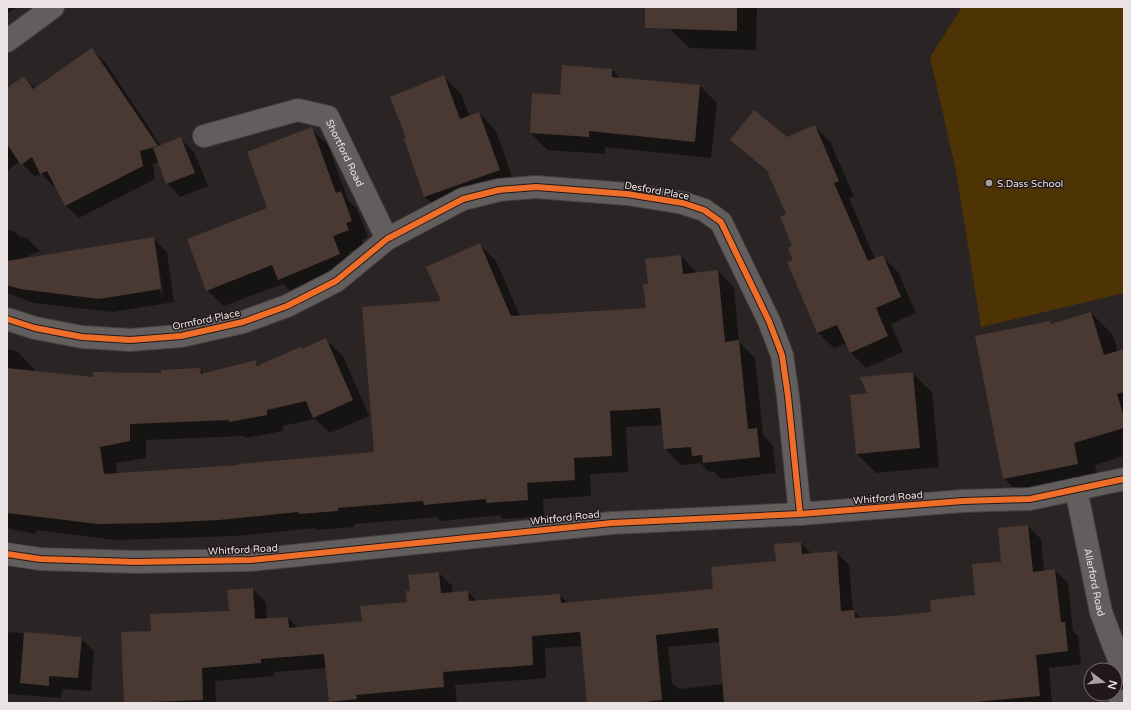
<svg xmlns="http://www.w3.org/2000/svg" width="1131" height="710" font-family="'Varela Round',sans-serif">
	<rect width="100%" height="100%" fill="#2a2425"/>
	<path fill="#4e3405" d="M962,7H1124V293L981,327L956,171L930,57Z"/>
	<path fill="#0007" fill-rule="evenodd" d="M7,7H17L7,14Z
		M671,7H757L756,50L690,48L670,29Z
		M92,49L105,62L161,146L181,139L194,152L208,186L180,197L167,183L159,162L153,164L155,179L79,218L65,205L56,186L54,187L41,173L35,177L20,161L7,171V89L24,77L35,88Z
		M612,70L621,79L700,86L717,103L711,158L605,147V154L547,150L531,133L561,96Z
		M443,76L461,94L470,117L479,113L496,131L516,188L443,214L425,197Z
		M814,126L830,142L854,196L849,198L875,259L882,256L898,272L916,313L891,324L903,352L866,368L851,353L846,343L834,348L818,333L789,263L794,260V247L787,215L769,174L731,140L787,138Z
		M311,129L328,145L348,200L357,209L368,237L362,240L365,246L349,252L356,270L296,296L283,284L224,306L207,290L269,208Z
		M7,229L15,232L21,237L27,238L40,251L19,260L153,238L167,252L174,302L113,312L34,303L7,293ZM155,252H157L163,294H161Z
		M480,245L496,261L520,316L647,309L649,285L681,256L697,273L718,271L734,288L739,342L755,358L763,435L773,446L776,473L721,479L713,471L709,472L701,463L681,465L665,449L663,425L626,427L628,472L590,474L591,496L543,499L544,516L503,519L500,515L441,521L437,517L354,524V527L316,530L314,528L236,536L115,540L36,530L35,534L7,528V349L18,352L34,369V372L94,378L163,374L200,369L204,374L256,362L260,366L326,340L343,356L369,416L330,433L315,419L283,426V431L246,438L244,436L146,440V458L116,463L117,474L240,466L375,453L442,302Z
		M1091,313L1113,335L1118,352L1124,350V456L1095,465L1099,485L1025,500L1004,478L1050,322L1053,325Z
		M912,373L932,392L939,467L876,473L857,454L868,394Z
		M1028,526L1041,539L1044,572L1055,570L1068,583L1073,631L1078,636L1081,664L1049,668L1052,703H588L583,646L545,648L546,678L455,685L457,703H331L327,668L274,672V676L215,681L216,703H137L125,691L152,632L230,612L252,589L266,602L267,619L288,618L298,628L363,622L408,603L411,592L439,573L452,586V593L468,592L478,602L559,595L568,603L714,590L777,562L801,543L812,554L836,552L849,565L853,611L862,619L932,613L976,596ZM720,642L723,684L679,689L672,683L668,647Z
		M7,632L81,638L94,651L91,691L62,689L61,698L7,694Z"/>
	<path fill="#4a3932" d="M645,7H737V31L645,28Z
		M92,48L158,146L140,151L143,166L65,206L47,171L40,174L32,157L21,165L7,144V88L24,76L33,89Z
		M562,65L612,69V77L700,85L695,142L589,131V137L530,133L532,93L560,95Z
		M444,75L460,119L479,112L500,170L424,197L404,139L406,138L390,97Z
		M754,110L787,137L815,125L839,181L834,183L868,261L883,255L901,297L876,308L888,336L850,353L837,325L817,333L787,262L793,260L788,248L792,246L780,217L786,214L767,171L730,140Z
		M312,127L336,193L341,191L352,221L346,223L349,230L333,236L340,254L278,280L272,265L206,291L187,239L267,208L247,152Z
		M181,137L195,173L166,184L153,148Z
		M154,237L161,289L99,299L20,289L7,285V261Z
		M480,243L511,316L646,308L643,284H648L645,259L681,255L683,274L718,270L725,342L739,340L748,429L757,428L760,457L703,463L702,455L692,456L691,447L664,449L660,408L610,411L612,456L574,458L575,480L527,483L528,500L486,503V499L424,505L423,501L338,508V511L299,514L298,512L219,520L157,523L98,524L7,513V368L93,377V372L161,373V370L200,368L201,374L256,360L257,366L300,347L302,349L326,338L353,400L313,418L306,401L267,410V415L229,422V420L130,424V441L100,447L104,474L239,465L238,464L374,452L362,307L441,301L426,267Z
		M1091,312L1104,355L1124,349V392L1117,394L1124,417V428L1074,443L1078,464L1003,479L975,336L1050,321L1051,324Z
		M913,372L920,448L856,454L850,395L867,393L860,377Z
		M1028,525L1033,572L1055,569L1061,622H1065L1068,651L1036,655L1040,696L965,703H724L718,628L656,635L662,700L635,703H587L580,632L532,636L533,665L443,672L444,687L356,695L357,699L329,702L324,654L261,659V663L202,668L203,700L124,703L121,632L151,631L150,614L229,611L227,590L253,588L255,619L288,617L289,628L362,621L360,606L407,602L406,591H410L408,575L439,572L441,593L468,591L469,601L560,594L561,603L713,589L711,567L776,561L774,544L801,542L802,554L837,551L841,611L854,610L855,618L893,616L931,612L930,600L975,595L972,564L1001,562L998,528Z
		M24,632L82,637L78,678L49,676V686L20,683Z"/>
	<g fill="none" stroke-linecap="round" stroke-linejoin="round">
		<g stroke="#464041" stroke-width="24">
			<g id="minor">
				<path d="M7,41L53,7"/>
				<path id="s1" d="M204,136L298,110L328,117L387,239"/>
				<path d="M7,319L35,328L82,337L130,340L181,336L243,322L287,306L336,281L387,239L463,199L499,190L536,187L627,194L683,203L704,210L721,222L769,321L782,355L788,396L800,514"/>
				<path id="s2" d="M1076,489L1101,612L1124,673"/>
				<path d="M7,554L40,559L135,562L251,560L612,523L800,514L963,501L1030,499L1124,479"/>
				<path d="M1120,703L1124,701"/>
			</g>
		</g>
		<use href="#minor" stroke="#625e5e" stroke-width="22"/>
		<g stroke="#231819" stroke-width="8">
			<path id="cycleway" d="M7,319L35,328L82,337L130,340L181,336L243,322L287,306L336,281L387,239L463,199L499,190L536,187L627,194L683,203L704,210L721,222L769,321L782,355L788,396L800,514
				M7,554L40,559L135,562L251,560L612,523L800,514L963,501L1030,499L1124,479"/>
		</g>
		<use href="#cycleway" stroke="#ee6e29" stroke-width="6"/>
	</g>
	<circle fill="#a7a0a0" stroke="#231819" stroke-width="1.5" cx="989" cy="183" r="4"/>
	<g text-anchor="middle" stroke-width="3" stroke-linejoin="round" paint-order="stroke">
		<g font-size="10" fill="#eae2e3" stroke="#231819">
			<text dy="4" stroke="none"><textPath href="#s1" startOffset="168">Shortford Road</textPath></text>
			<text transform="translate(657 190) rotate(10)" y="4">Desford Place</text>
			<text transform="translate(206 319) rotate(-12)" y="4">Ormford Place</text>
			<text transform="translate(888 497) rotate(-5)" y="4">Whitford Road</text>
			<text transform="translate(565 517) rotate(-6)" y="4">Whitford Road</text>
			<text transform="translate(243 549) rotate(-3)" y="4">Whitford Road</text>
			<text dy="4" stroke="none"><textPath href="#s2" startOffset="95">Allerford Road</textPath></text>
		</g>
		<g font-size="10" fill="#eae2e3" stroke="#231819" text-anchor="start">
			<text x="997" y="187">S.Dass School</text>
		</g>
	</g>
	<rect width="1131" height="710" fill="none" stroke="#eae2e3" stroke-width="16"/>
	<g transform="translate(1103 682) rotate(106)"><circle r="19" fill="#231819" stroke="#73696a"/>
	<path d="M0-3L7 15L0 10L-7 15Z" fill="#a7a0a0"/>
	<text y="-6" font-size="11" font-weight="bold" text-anchor="middle" fill="#eae2e3">N</text>
	</g>
</svg>
